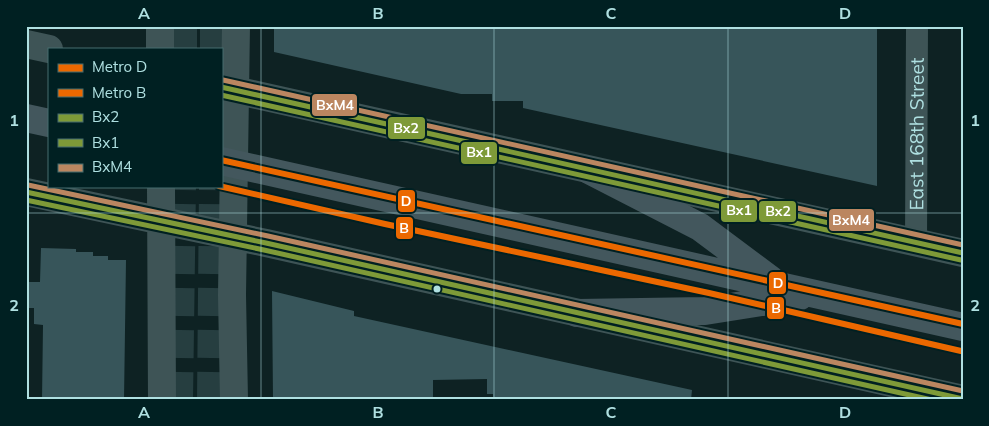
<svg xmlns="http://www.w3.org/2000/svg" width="989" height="426" font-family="Mulish,sans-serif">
	<rect width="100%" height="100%" fill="#0e2223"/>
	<path fill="#37555a" d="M274,26H877V186L523,108V101H492V94H461L274,52Z
		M41,248L76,249V252H93V256H108V260H126L124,400H42L43,325L34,324V308H26V282H40Z
		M272,291L354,311V316L692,390L691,400L493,399V394H487V379L433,380V400H273Z"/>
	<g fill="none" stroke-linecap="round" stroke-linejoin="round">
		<path stroke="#263e40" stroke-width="28" stroke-dasharray="28 14" stroke-linecap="butt" d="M183,49V26
			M214,49V26
			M179,400L182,186
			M211,400L213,186"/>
		<path stroke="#3e5456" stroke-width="22" id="s1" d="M916,242L917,26"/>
		<path stroke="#3e5456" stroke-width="28" d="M160,26V49
			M26,44L49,49
			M221,87L963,253
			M161,186L162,400
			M26,192L266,243L963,399
			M234,400L232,295L236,26"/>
		<path stroke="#43575d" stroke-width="28" d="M26,118L49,123
			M221,161L963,327
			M589,170L700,227L771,280
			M577,313L705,311L800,296"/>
		<g stroke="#002022" stroke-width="9">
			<path id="bus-1" d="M221,87L963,253
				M26,192L266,243L963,399"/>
		</g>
		<g stroke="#002022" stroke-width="9">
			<path id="bus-2" d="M221,95L961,260
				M26,200L264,250L932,400"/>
		</g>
		<g stroke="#002022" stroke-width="9">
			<path id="bus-3" d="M223,80L963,245
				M28,185L268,236L963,391"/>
		</g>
		<use href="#bus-1" stroke="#7e9a38" stroke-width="5"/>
		<use href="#bus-2" stroke="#7e9a38" stroke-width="5"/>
		<use href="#bus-3" stroke="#bb8660" stroke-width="5"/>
		<g stroke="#002022" stroke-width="10">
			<path id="metro-1" d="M221,160L963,324"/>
		</g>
		<g stroke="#002022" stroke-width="10">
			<path id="metro-2" d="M219,186L385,224L709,293L961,351"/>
		</g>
		<use href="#metro-1" stroke="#eb6800" stroke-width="6"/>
		<use href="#metro-2" stroke="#eb6800" stroke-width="6"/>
	</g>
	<path fill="none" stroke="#afe0e1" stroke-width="1" stroke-opacity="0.55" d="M261,26V400M494,26V400M728,26V400M26,213H963"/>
	<circle fill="#afe0e1" stroke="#002022" stroke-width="2" cx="437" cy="289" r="4.5"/>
	<g text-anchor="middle" stroke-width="5" stroke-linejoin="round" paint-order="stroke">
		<g font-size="19" fill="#afe0e1" stroke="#002022">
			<text dy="7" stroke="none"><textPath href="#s1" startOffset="108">East 168th Street</textPath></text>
		</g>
	</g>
	<g stroke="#002022" stroke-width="2">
		<rect x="311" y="93" width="47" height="24" rx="5" fill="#bb8660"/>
		<rect x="387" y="116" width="39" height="24" rx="5" fill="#7e9a38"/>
		<rect x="460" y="141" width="38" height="24" rx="5" fill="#7e9a38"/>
		<rect x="397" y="189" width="19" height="24" rx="5" fill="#eb6800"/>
		<rect x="720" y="199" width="38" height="24" rx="5" fill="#7e9a38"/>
		<rect x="758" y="200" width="39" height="23" rx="5" fill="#7e9a38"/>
		<rect x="828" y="208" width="47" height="24" rx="5" fill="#bb8660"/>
		<rect x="395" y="216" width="19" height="24" rx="5" fill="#eb6800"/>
		<rect x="768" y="271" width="19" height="24" rx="5" fill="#eb6800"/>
		<rect x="766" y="296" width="19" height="24" rx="5" fill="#eb6800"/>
	</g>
	<g font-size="14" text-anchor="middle" font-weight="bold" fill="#fff">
		<text x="335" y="110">BxM4</text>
		<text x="406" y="133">Bx2</text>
		<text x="479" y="157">Bx1</text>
		<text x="406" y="206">D</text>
		<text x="739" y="215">Bx1</text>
		<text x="778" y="216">Bx2</text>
		<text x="851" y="225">BxM4</text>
		<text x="404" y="233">B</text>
		<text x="778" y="288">D</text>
		<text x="776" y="313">B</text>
	</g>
	<rect width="989" height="426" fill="none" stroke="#002022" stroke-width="55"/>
	<rect x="48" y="48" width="175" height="140" fill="#002022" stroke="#466d6e"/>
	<rect x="58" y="64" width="25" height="8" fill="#eb6800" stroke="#466d6e"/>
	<text x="92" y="72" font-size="15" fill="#afe0e1">Metro D</text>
	<rect x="58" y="89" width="25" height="8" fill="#eb6800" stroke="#466d6e"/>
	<text x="92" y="98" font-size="15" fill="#afe0e1">Metro B</text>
	<rect x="58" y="114" width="25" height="8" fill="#7e9a38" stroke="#466d6e"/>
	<text x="92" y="122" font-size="15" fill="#afe0e1">Bx2</text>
	<rect x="58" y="139" width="25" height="8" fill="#7e9a38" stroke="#466d6e"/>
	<text x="92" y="148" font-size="15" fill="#afe0e1">Bx1</text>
	<rect x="58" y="164" width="25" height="8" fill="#bb8660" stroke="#466d6e"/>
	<text x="92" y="172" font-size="15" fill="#afe0e1">BxM4</text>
	<rect x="28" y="28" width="934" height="370" fill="none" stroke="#afe0e1" stroke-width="2"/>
	<g font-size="16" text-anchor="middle" font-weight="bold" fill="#afe0e1">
		<text x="144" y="19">A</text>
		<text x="378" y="19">B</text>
		<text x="611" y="19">C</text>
		<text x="845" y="19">D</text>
		<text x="14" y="126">1</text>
		<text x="975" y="126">1</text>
		<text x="14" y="311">2</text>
		<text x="975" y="311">2</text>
		<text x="144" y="418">A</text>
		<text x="378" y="418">B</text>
		<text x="611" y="418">C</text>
		<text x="845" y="418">D</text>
	</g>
</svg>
